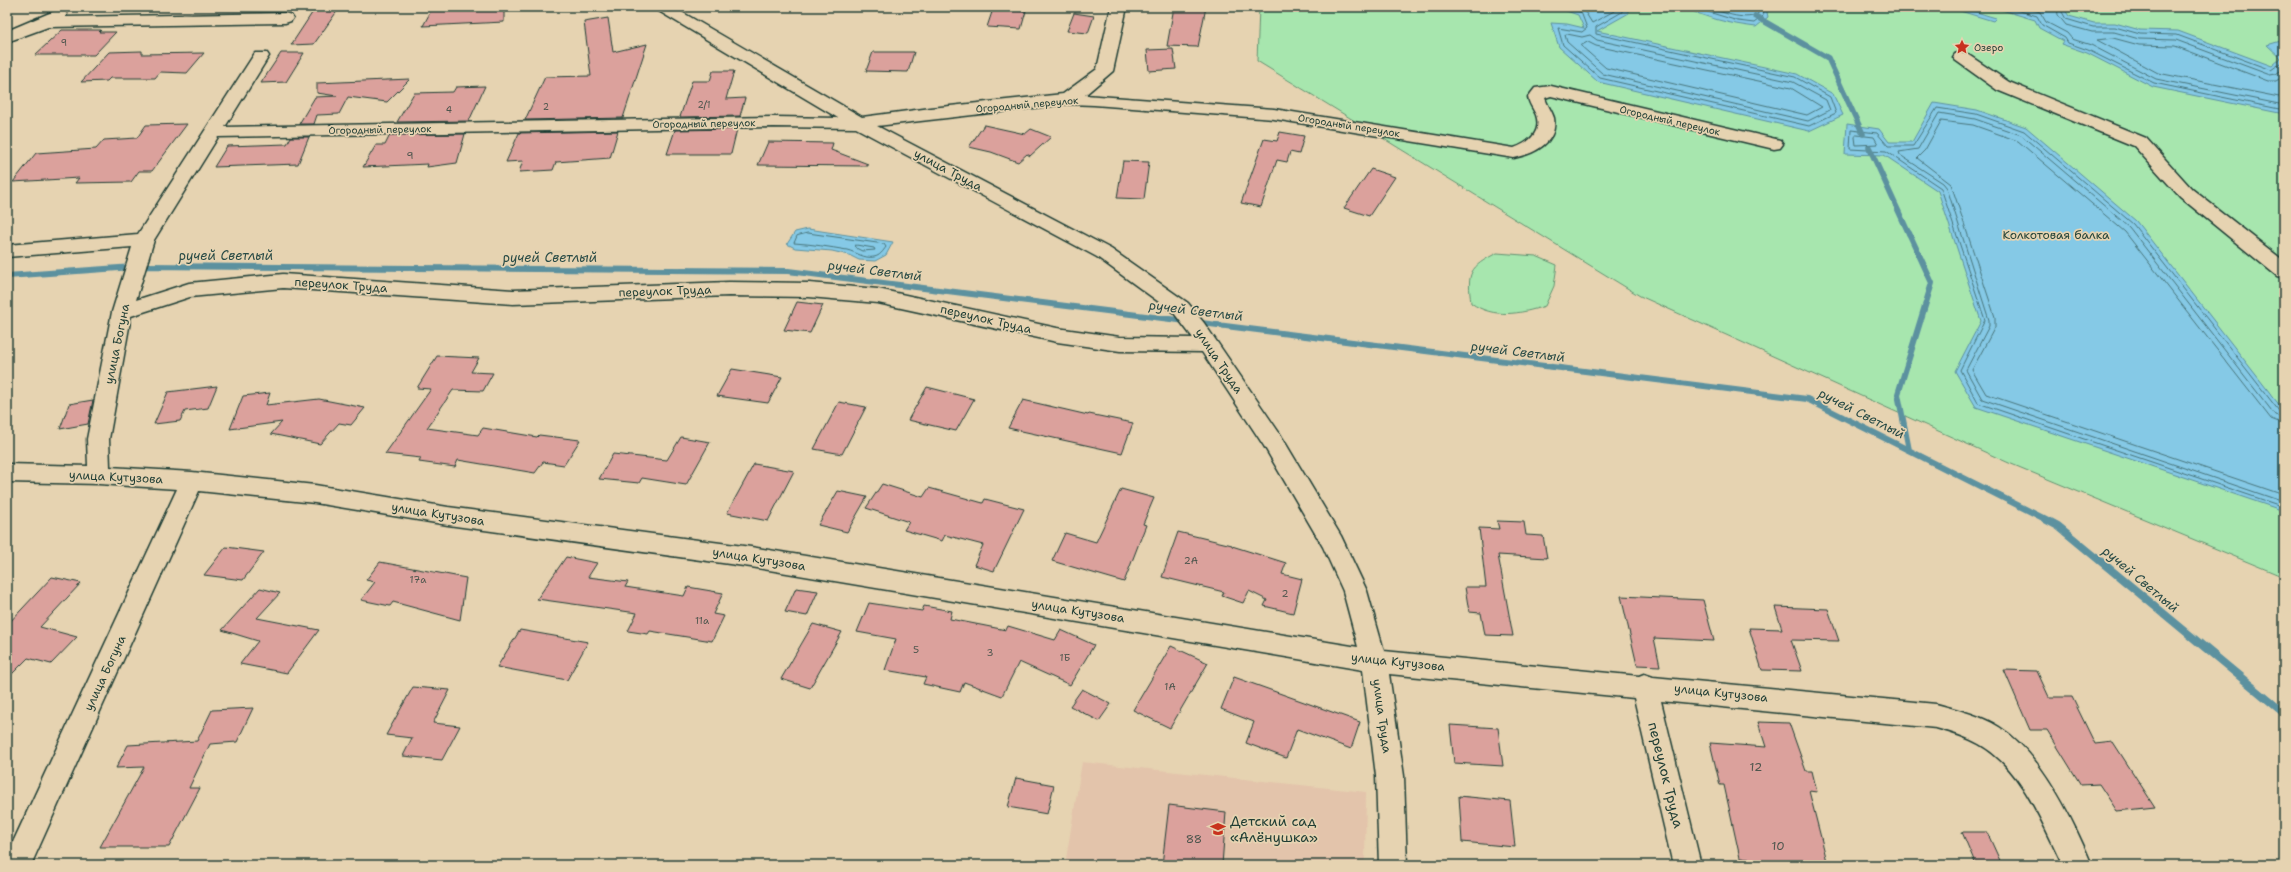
<svg xmlns="http://www.w3.org/2000/svg" width="2291" height="872" font-family="'Shantell Sans',sans-serif">
	<rect width="100%" height="100%" fill="#e6d3b1"/>
	<filter id="ink" filterUnits="userSpaceOnUse"><feTurbulence type="fractalNoise" baseFrequency=".025" numOctaves="2"/><feDisplacementMap in="SourceGraphic" scale="8" xChannelSelector="R" yChannelSelector="G"/><feConvolveMatrix kernelMatrix="1 2 1 2 8 2 1 2 1" color-interpolation-filters="sRGB"/></filter>
	<g filter="url(#ink)">
		<path fill="#e3c4ab" d="M1082,762L1366,792L1365,865H1065Z"/>
		<path fill="#a7e6ae" stroke="#639271" d="M1259,7H2284V577L2009,463L1640,296L1257,61Z
			M1497,253L1536,256L1557,265L1554,286L1545,306C1520,314 1494,319 1471,303C1467,273 1469,267 1497,253Z"/>
		<path fill="#85c9e6" stroke="#5c919f" d="M1555,7H1625L1629,13L1597,31L1797,74L1833,94L1843,115L1809,131L1598,82L1559,47L1551,23L1567,24L1584,28L1578,15Z
			M1683,7H1766L1768,17L1756,27C1730,24 1706,18 1683,7Z
			M1947,7C1968,7 1977,13 1996,18L1993,21Z
			M1992,7H2068L2065,10L2069,16L2094,23H2115L2140,30L2178,31L2272,66L2281,58L2267,45L2284,40V114L2153,87L2087,53L2061,44L2063,41L2039,28L2035,20Z
			M1934,103L1977,110L2026,127L2136,221L2284,411V511L1976,407L1955,371L1981,321L1938,191L1884,155L1845,154L1847,124L1879,129L1889,142H1912Z
			M808,229L893,242L886,255L875,261L859,260L849,255L832,251L795,248L787,244L795,232Z"/>
		<g fill="none" stroke-linecap="round" stroke-linejoin="round">
			<path stroke="#48757b" stroke-width="1" d="M1568,7L1581,12L1587,28L1582,32L1558,28L1563,45L1600,78L1809,126L1836,113L1830,97L1795,77L1596,34V27L1622,12V7
				M1582,7L1592,23L1616,10L1617,7
				M1692,7L1738,21L1754,23L1763,16L1762,7
				M1705,7C1721,11 1743,22 1758,14L1757,7
				M2006,7L2037,16L2042,25L2065,38L2068,43L2088,50L2154,83L2284,110
				M2024,7L2040,12L2046,22L2067,33L2072,39L2091,45L2156,79L2284,105
				M2057,7L2058,15L2066,25L2092,32H2114L2139,39L2176,40L2270,75L2276,74L2284,68
				M2063,7L2062,12L2066,19L2093,27H2115L2140,34L2177,35L2271,70L2284,61
				M1567,34L1582,37L1590,35L1597,40L1793,82L1826,100L1830,110L1808,121L1603,74L1567,42L1565,35Z
				M1588,42L1596,46L1791,88L1822,107L1807,115L1606,68L1581,46Z
				M2284,76L2276,81H2268L2175,46L2139,45L2113,38L2097,40L2158,73L2284,98
				M1857,135L1874,137L1878,144L1856,145L1855,137Z
				M808,233L884,244L886,247C883,251 880,256 874,257C864,259 856,252 847,250C829,247 812,244 794,243L797,236Z
				M856,245L874,248L875,250L862,251L856,248Z
				M2284,413L2279,411L2133,224L2024,131L1976,114L1937,108L1913,146H1888L1877,133L1851,130L1850,149L1886,151L1941,188L1985,320L1960,370L1978,403L2284,507
				M2284,418L2275,415L2129,227L2021,135L1975,119L1939,113L1918,149L1899,152L1900,155L1943,183L1947,188L1989,320V326L1966,370L1982,399L2284,502
				M2284,424L2271,419L2125,232L2018,141L1973,125L1941,121L1925,150L1917,158L1951,184L1995,317V327L1972,370L1986,394L2284,495"/>
			<path stroke="#5c919f" stroke-width="5.5" d="M1755,16L1828,58L1863,134
				M1869,147L1909,234"/>
			<path stroke="#5c919f" stroke-width="6" d="M1909,233L1932,283L1898,394L1909,450
				M7,276L147,266L788,271L1807,399L2047,520"/>
			<path stroke="#5c919f" stroke-width="8" d="M2045,519L2058,526L2284,713"/>
		</g>
		<path fill="#dba19c" stroke="#1f3d34" d="M316,7H340L314,44L291,45Z
			M433,7H504V22L423,26Z
			M1174,7H1206L1198,47L1167,46Z
			M993,9L1026,11L1021,29L987,27Z
			M1074,13L1094,16L1088,33L1067,31Z
			M608,18L613,52L647,44L623,118L525,120L545,77L591,76L584,22Z
			M62,30H101L99,32H116L94,55H35Z
			M1173,49L1176,69L1149,71L1147,50Z
			M142,51V54L204,53L187,73L160,72L155,78H110L107,81L81,82L109,52Z
			M873,52H914L908,72L866,71Z
			M281,53H304L286,82L261,83Z
			M713,71H734L726,99L745,98L740,116L680,117L692,81H710Z
			M410,79L387,102L348,97L339,114L317,115L314,124H299L315,97L337,96L317,93V83Z
			M485,86L469,121L397,122L414,93L453,92L456,87Z
			M187,124L152,171H139L131,182L75,183L79,178L13,182L36,153L96,149L104,140L137,138L146,125Z
			M984,125L1025,134L1031,129L1051,137L1030,156L1027,154L1018,162L991,152L969,147Z
			M737,129L731,154H667L675,130Z
			M618,131L610,158L556,162L553,170L519,172L523,161L506,162L519,133Z
			M1280,132L1304,136L1299,154L1290,152L1287,162L1277,160L1261,207L1241,203L1264,139L1277,141Z
			M465,134L457,163L427,167L428,164L363,167L376,145H385L390,135Z
			M291,137H309L298,164L214,167L227,146L287,144Z
			M768,142L833,143L831,150L868,164V166L758,165Z
			M1123,161L1149,162L1144,199L1117,198Z
			M1371,169L1395,177L1369,216L1344,208Z
			M797,302L823,305L810,333L784,330Z
			M437,356L479,358L471,372L493,373L483,391L453,390L427,428L478,435L483,428L537,437L539,435L580,440L564,465L543,462L535,473L458,460L455,467L419,462L421,458L385,454L431,389L417,388Z
			M732,369L782,377L768,403L717,396Z
			M217,386L208,408L185,411L180,421L154,424L168,392Z
			M927,387L974,399L956,431L908,420Z
			M270,393L266,405L319,399L365,408L351,425L339,423L320,444L271,434L282,422L230,429L243,396Z
			M93,400L88,424L60,429L69,404Z
			M1023,400L1088,415L1089,414L1133,423L1122,453L1008,428Z
			M839,402L866,407L842,454L814,449Z
			M681,437L710,442L686,485L642,478L639,483L599,479L613,454L667,460Z
			M754,464L794,471L768,521L727,513Z
			M882,484L923,497L929,488L983,503L985,499L1024,509L994,571L974,565L983,545L945,535L942,541L904,530L909,522L866,508Z
			M1121,489L1154,498L1143,524L1146,525L1124,582L1052,561L1065,533L1096,542Z
			M838,491L867,497L847,532L818,525Z
			M1497,521L1524,522L1526,535L1543,536L1547,558L1498,555L1513,636L1485,635L1481,613L1469,612L1465,587H1486L1479,528L1499,529Z
			M1178,532L1232,545V546L1286,563L1282,574L1302,579L1293,613L1264,606L1267,600L1249,591L1243,603L1222,596L1224,592L1162,577Z
			M226,547L264,552L243,580L204,575Z
			M566,557L597,563L588,577L628,582L625,587L684,596L688,587L723,593L713,614L724,616L712,641L650,631L648,634L628,631L637,613L537,599Z
			M380,562L466,578L460,620L393,602L390,606L361,600L375,582L366,580Z
			M52,577L81,583L40,627L77,637L51,664L28,658L7,679V625Z
			M260,588L280,593L257,618L319,630L287,673L240,664L258,641L222,630Z
			M796,588L818,591L807,616L785,612Z
			M1621,596L1703,600L1714,641L1654,638L1660,666L1637,665Z
			M869,603L922,611L924,606L952,611L950,619L1006,630L1008,626L1055,640L1061,630L1094,645L1070,685L1019,662L1002,696L964,682L960,692L923,684L926,677L885,670L896,639L857,632Z
			M1775,607L1828,609L1839,641L1791,640L1802,671L1762,670L1749,628L1782,629Z
			M813,624L842,632L810,688L781,679Z
			M520,630L588,642L567,680L497,667Z
			M1171,646L1208,663L1170,728L1133,710Z
			M2004,670L2037,671L2049,697H2072L2095,744L2113,742L2155,807L2117,811L2099,784L2081,785L2047,730H2030Z
			M1234,677L1360,722L1351,749L1297,729L1286,758L1246,743L1254,722L1221,709Z
			M413,687L450,690L433,723L460,726L442,760L403,756L412,738L386,735Z
			M1082,689L1111,704L1099,721L1070,706Z
			M253,708L237,742L210,744L189,788H200L169,847H100L144,767L116,768L128,745L197,741L212,710Z
			M1758,722L1789,723L1806,771H1812L1817,792L1809,791L1828,865H1805L1740,858L1724,785H1720L1710,743L1766,747Z
			M1450,725L1498,728L1503,766L1454,763Z
			M1016,778L1054,785L1047,814L1008,807Z
			M1459,796L1510,801L1515,847L1462,842Z
			M1169,805L1226,812L1222,865H1162Z
			M1962,832H1987L2002,865H1976Z"/>
		<g fill="none" stroke-linecap="round" stroke-linejoin="round">
			<g stroke="#1f3d34" stroke-width="3">
				<path id="minor" d="M654,7H673L862,117L931,108L1063,94L1097,69L1111,7H1127L1113,71L1085,95L1274,109L1514,148C1529,143 1542,132 1536,115C1533,108 1529,104 1528,97L1535,88L1551,86L1780,140L1783,144L1780,148L1774,149L1551,96L1545,98C1547,105 1552,111 1554,118C1558,143 1534,154 1514,158L1274,119L1094,105L1068,104L877,126L1111,249L1188,303L1204,323L1280,434L1341,536L1367,591L1384,651L1639,676L1644,674L1653,677L1936,704C1958,710 1980,715 1999,727C2041,753 2073,820 2092,865H2063C2042,823 2022,768 1979,744C1965,736 1951,732 1936,728L1661,701L1701,865H1673L1634,698L1389,674L1404,776L1407,865H1379L1376,776L1363,670L751,567L448,525L315,503L199,491L31,865H7V855L177,489L99,484L7,482V464L88,466L87,439L112,312L132,247L7,257V245L138,234L253,56L255,53H267L269,56L225,127L774,117L838,118L657,10ZM774,127L856,128L1097,257L1174,313L1193,338L1120,337L1057,328L878,289L809,283L729,282L513,290L283,274L189,283L136,300L154,240L218,137ZM283,288L513,304L729,296L809,297L878,303L1057,342L1120,351L1202,352L1264,446L1323,547L1343,591L1358,647L751,547L448,507L315,485L192,472L110,467L109,439L131,316L190,297Z
					M59,9L65,11L67,14L65,17L285,13L291,15L293,18L291,21L285,23L48,27L7,42V31Z
					M1961,52L1967,54L2009,82L2146,138L2192,189L2284,261V278L2277,276L2180,197L2134,146L1997,90L1955,60L1953,57L1955,54Z"/>
			</g>
			<use href="#minor" fill="#e6d3b1" fill-rule="evenodd"/>
		</g>
	</g>
	<defs>
		<g id="sight-bare" transform="scale(1.2)"><path d="M0-6L1.8-2.2L6-1.7L2.9 1.2L3.7 5.4L0 3.3L-3.7 5.4L-2.9 1.2L-6-1.7L-1.8-2.2Z" fill="#c8321e" stroke="#e6d3b1" stroke-width="2.5" paint-order="stroke"/></g>
		<g id="school-bare" transform="scale(1.2)"><path d="M0-5L7-2L0 1L-7-2ZM-4 1L0 2.5L4 1V4Q0 6-4 4Z" fill="#c8321e" stroke="#e6d3b1" stroke-width="2.5" paint-order="stroke"/></g>
	</defs>
	<g fill-rule="evenodd">
		<use href="#sight-bare" x="1962" y="47"/>
		<use href="#school-bare" x="1218" y="829"/>
	</g>
	<g text-anchor="middle" stroke-width="3.5" stroke-linejoin="round" paint-order="stroke">
		<g font-size="9" fill="#4e564e">
			<text x="64" y="46">9</text>
			<text x="704" y="108">2/1</text>
			<text x="546" y="110">2</text>
			<text x="449" y="113">4</text>
		</g>
		<g font-size="10" fill="#1f3d34" stroke="#e6d3b1" text-anchor="start">
			<text x="1974" y="51">Озеро</text>
		</g>
		<g font-size="10" fill="#1f3d34" stroke="#e6d3b1">
			<text transform="translate(1027 104) rotate(-5)" y="4">Огородный переулок</text>
			<text transform="translate(1670 120) rotate(13)" y="4">Огородный переулок</text>
			<text transform="translate(704 123) rotate(-1)" y="4">Огородный переулок</text>
			<text transform="translate(1349 125) rotate(9)" y="4">Огородный переулок</text>
			<text transform="translate(380 129) rotate(-1)" y="4">Огородный переулок</text>
		</g>
		<g font-size="10" fill="#4e564e">
			<text x="410" y="159">9</text>
			<text x="1191" y="564">2А</text>
			<text x="418" y="583">17а</text>
			<text x="1285" y="597">2</text>
			<text x="702" y="624">11а</text>
			<text x="916" y="653">5</text>
			<text x="990" y="656">3</text>
			<text x="1065" y="661">1Б</text>
			<text x="1170" y="690">1А</text>
		</g>
		<g font-size="12" fill="#1f3d34" stroke="#e6d3b1">
			<text transform="translate(948 170) rotate(28)" y="4">улица Труда</text>
			<text transform="translate(341 285) rotate(4)" y="4">переулок Труда</text>
			<text transform="translate(665 291) rotate(-2)" y="4">переулок Труда</text>
			<text transform="translate(986 319) rotate(13)" y="4">переулок Труда</text>
			<text transform="translate(117 344) rotate(-78)" y="4">улица Богуна</text>
			<text transform="translate(1219 361) rotate(56)" y="4">улица Труда</text>
			<text transform="translate(116 477) rotate(3)" y="4">улица Кутузова</text>
			<text transform="translate(438 514) rotate(9)" y="4">улица Кутузова</text>
			<text transform="translate(759 559) rotate(9)" y="4">улица Кутузова</text>
			<text transform="translate(1078 611) rotate(9)" y="4">улица Кутузова</text>
			<text transform="translate(1398 662) rotate(6)" y="4">улица Кутузова</text>
			<text transform="translate(105 673) rotate(-65)" y="4">улица Богуна</text>
			<text transform="translate(1721 693) rotate(6)" y="4">улица Кутузова</text>
			<text transform="translate(1382 716) rotate(82)" y="4">улица Труда</text>
		</g>
		<g font-size="12" fill="#26453a" stroke="#e6d3b1">
			<text x="2056" y="239">Колкотовая балка</text>
		</g>
		<g font-size="12" fill="#4e564e">
			<text x="1756" y="771">12</text>
			<text x="1194" y="843">88</text>
			<text x="1778" y="850">10</text>
		</g>
		<g font-size="13" font-style="italic" fill="#294b46" stroke="#e6d3b1">
			<text x="226" y="260">ручей Светлый</text>
			<text x="550" y="262">ручей Светлый</text>
			<text transform="translate(875 270) rotate(7)" y="5">ручей Светлый</text>
			<text transform="translate(1196 310) rotate(7)" y="5">ручей Светлый</text>
			<text transform="translate(1518 351) rotate(7)" y="5">ручей Светлый</text>
			<text transform="translate(1862 413) rotate(27)" y="5">ручей Светлый</text>
			<text transform="translate(2141 579) rotate(40)" y="5">ручей Светлый</text>
		</g>
		<g font-size="14" fill="#1f3d34" stroke="#e6d3b1">
			<text transform="translate(1666 775) rotate(76)" y="5">переулок Труда</text>
		</g>
		<g font-size="14" fill="#1f3d34" stroke="#e6d3b1" text-anchor="start">
			<text x="1230" y="826">Детский сад<tspan x="1230" dy="16">«Алёнушка»</tspan></text>
		</g>
	</g>
	<rect width="2291" height="872" fill="none" stroke="#e6d3b1" stroke-width="24"/>
	<rect x="12" y="12" width="2267" height="848" fill="none" stroke="#1f3d34" stroke-width="1.5" filter="url(#ink)"/>
</svg>
